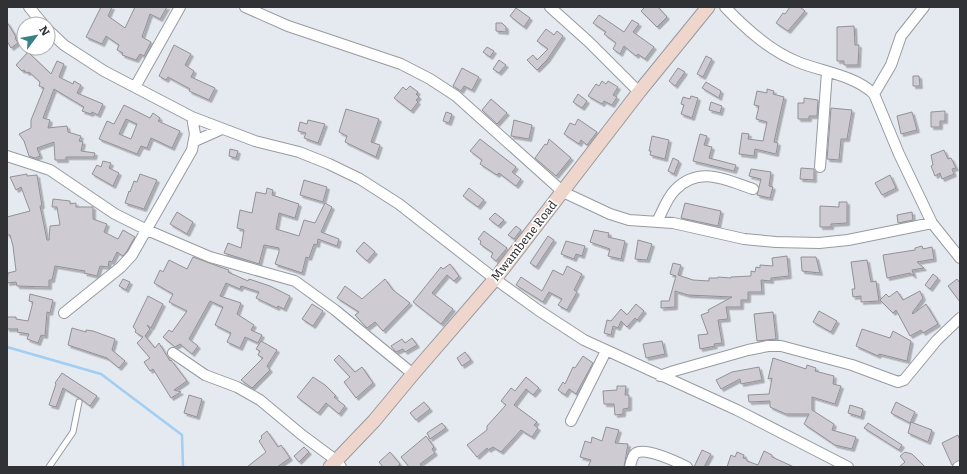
<svg xmlns="http://www.w3.org/2000/svg" width="967" height="474" font-family="Literata,serif">
	<defs>
		<filter id="shadow"><feDropShadow dx="2.5" dy="2.5" stdDeviation="0" flood-color="#0004"/></filter>
	</defs>
	<rect width="100%" height="100%" fill="#e5e9f0"/>
	<g fill="none" stroke-linecap="round" stroke-linejoin="round">
		<path stroke="#a1cef2" stroke-width="2.5" d="M7,347L101,374L182,435L183,467H184"/>
	</g>
	<path fill="#cecbd2" stroke="#939197" fill-rule="evenodd" filter="url(#shadow)" d="M101,7H112L108,16L125,28L135,7H167L160,19L150,14L142,37L151,42L144,56L140,54L136,60L122,55L123,53L117,50L119,45L106,36L102,44L86,37Z
		M645,7H658L667,17L657,27L641,11Z
		M790,7H800L805,11L788,31L776,23L783,13L785,14Z
		M516,8L530,18L524,27L510,16Z
		M599,15L624,32L632,20L639,24L633,32L654,47L645,59L638,54L636,56L624,46L620,54L613,49L616,43L604,34L606,32L593,23Z
		M7,22L16,37L15,38L18,43L11,48L7,41Z
		M496,23H502L506,27V32L496,31Z
		M854,26L855,45H859L858,65H844V61H837V27Z
		M546,29L554,35L557,31L563,36L547,60L537,70L527,60L533,55L537,60L548,49L537,41Z
		M174,45L191,54L185,65L194,71L191,77L215,88L209,100L189,91L190,89L168,77L166,80L159,76Z
		M487,47L494,51L490,57L483,52Z
		M28,52L51,74L57,61L64,64L59,77L73,84L74,81L81,85L77,93L103,104L98,115L92,112L91,114L82,111L84,107L54,89L43,118L50,120L48,128L67,126L68,132L81,136L79,141L83,142L81,151L95,153L94,157H66V160H55L54,142L37,148L40,156L35,158L29,156L24,141L19,134L31,128V120L44,88L39,86L40,82L29,72L27,73L24,70L22,71L16,65Z
		M706,56L712,59L703,77L697,74Z
		M499,60L506,65L499,73L493,69Z
		M462,68L479,77L472,90L464,86L461,91L453,86Z
		M678,68L685,72L675,86L669,81Z
		M913,76H919L920,86H913Z
		M602,81L606,84L608,81L618,87L613,95L617,97L612,105L604,101L602,104L588,96L596,84L599,86Z
		M706,82L721,91L719,98L702,88Z
		M410,86L418,92L416,94L419,97L416,100L418,102L411,111L394,98L403,87L406,90Z
		M767,89L774,91L773,94L784,97L774,142L778,143L776,154L755,149L754,156L739,154L742,133L749,134L748,139L763,141L767,122L756,119L759,106L754,105L757,91L767,93Z
		M578,94L587,101L582,108L573,102Z
		M691,96L698,98L692,118L681,114L684,105L681,104L683,97L690,99Z
		M804,98L818,100L817,116H809V119H798V103H804Z
		M491,99L507,113L497,124L482,110Z
		M711,102L722,106L720,113L709,110Z
		M124,105L150,118L153,113L160,118L158,121L180,131L172,148L151,138L147,148L141,146L137,154L99,139L107,121L114,124ZM126,119L137,124L131,139L119,134Z
		M831,108L852,110L847,139H841L839,160L827,159Z
		M346,109L379,119L371,142L380,145L376,157L345,142L347,136L339,132Z
		M945,111V121H940V127H931V112Z
		M446,112L452,114L449,123L443,121Z
		M912,112L917,130L901,134L897,116Z
		M578,119L597,132L587,145L581,140L579,144L564,134L570,123L575,125Z
		M308,120L325,124L318,143L304,138L306,133L298,131L300,122L307,124Z
		M514,120L532,125L529,139L511,136Z
		M700,134L707,136L704,145L712,147L709,158L736,165L734,171L693,161Z
		M652,136L669,140L665,159L650,155L651,151H649Z
		M480,139L516,167L512,172L521,179L516,186L499,173L497,175L480,164L482,160L470,151Z
		M549,139L571,158L556,176L535,158L545,144L547,145Z
		M230,149L238,151L236,158L229,156Z
		M944,150L948,159L951,158L956,168L952,169L954,174L942,179L940,173L935,176L931,166L933,165L931,155Z
		M673,158L679,161L674,174L668,171Z
		M103,161L111,163L109,168L119,173L113,186L92,174L97,165L101,167Z
		M801,168L814,169V180L800,179Z
		M751,169L771,172L769,186L773,187L770,198L757,195L761,179L749,176Z
		M27,174V176L37,175L42,206H40L47,240H49L50,226L60,225L57,207H52L53,199L70,201V204L76,203V207H93V219L107,224L104,232L118,239L123,230L135,237L127,251L123,256L117,252L112,262L109,261L108,267L100,266L97,276L84,273L85,271L55,266L52,280H49V287L17,286L16,282L7,283L8,273L16,271L13,246L10,235H7V217L30,211L21,187L16,190L10,177Z
		M140,174L157,180L144,209L125,203L129,191L130,192L134,181L137,182Z
		M890,175L896,188L882,195L875,183Z
		M304,180L327,187L323,202L300,195Z
		M267,188L273,190L272,195L299,204L295,218L279,213L276,229L299,236L304,220L315,223L325,203L332,207L321,232L339,239L337,246L318,239L317,245L314,244L309,258L306,257L302,273L275,264L279,252V248L264,245L259,264L224,253L228,243L241,248L244,230L237,228L240,210L252,213L256,192L266,194Z
		M469,188L484,200L478,207L463,196Z
		M839,202H847V223L831,224V227H820V206L839,207Z
		M685,203L721,211L718,226L681,218Z
		M177,212L193,222L187,234L170,224Z
		M912,212L913,220L898,223L897,215Z
		M495,213L504,220L498,226L489,219Z
		M516,226L521,230L514,239L508,235Z
		M594,230L609,233L608,237L625,241L621,259L608,256L610,249L590,242Z
		M484,231L507,248L496,261L491,257L493,253L480,244L481,241L478,239Z
		M548,236L554,240L536,267L530,263Z
		M638,240L652,244L647,260L635,259Z
		M566,241L585,246L582,256L576,254L574,259L561,254Z
		M364,242L375,252L367,261L356,251Z
		M922,246L923,249L932,247L934,259L917,262L924,268L912,270L914,276L910,273L887,278L883,255L915,250V248Z
		M787,256L789,276L771,278V281L761,280L762,292H748V300H741V307H726L728,319L718,320L722,343L714,344L715,346L700,349L698,335L708,334L701,315L709,312L708,310L732,297L688,295L675,291V307L661,308V301H669L676,276L670,274L673,263L681,265L678,275L693,280L709,281V278H718V277L731,278V277L751,276V271L755,272L756,267L760,268V265L773,266L772,258Z
		M193,257L223,268L229,270L228,272L248,281L249,279L270,286L290,296L284,309L278,306L277,308L256,298L259,292L241,286L240,289L226,283L220,296L241,303L237,314L254,325L251,330L262,335L258,343L245,337L240,348L227,342L231,333L215,325L223,307L210,301L189,339L198,346L192,354L180,344L175,347L163,337L169,330L172,332L187,311L169,302L173,294L154,283L160,270L163,272L169,260L187,269Z
		M801,257H816L820,273L802,271Z
		M867,260L871,282L876,281L879,301L861,302V296L853,297L852,289H855L851,262Z
		M450,264L459,276L454,281L447,275L432,293L453,309L441,324L413,302L441,267L443,269Z
		M567,266L582,274L574,290L577,292L567,310L558,305L562,299L549,292L543,302L516,285L521,277L542,291L553,270L563,275Z
		M933,274L938,278L930,289L925,285Z
		M123,279L130,282L126,290L119,286Z
		M385,279L393,290L410,303L383,331L375,322L367,328L355,315L359,312L337,298L345,286L362,299Z
		M957,279L960,283V302L948,286Z
		M897,291L903,300L920,291L923,298L912,313L913,314L926,304L938,324L923,333L921,330L910,336L896,310L893,313L880,300L886,294L889,297Z
		M30,294L53,300L50,313L47,312L45,336L41,335L38,343L27,339L29,334L17,332L18,329H7V317H16V319L28,321L33,302L29,301Z
		M148,296L163,304L151,328L147,325L150,329L145,336L155,348L159,343L170,361L171,360L187,381L174,390L181,392L171,398L153,369L150,371L144,362L150,358L137,343L143,337L135,332L136,330L133,327Z
		M312,304L323,311L313,326L302,319Z
		M636,304L644,311L637,320L635,318L627,327L621,321L618,328L613,326L611,335L604,333L607,320L611,321L621,309L627,315Z
		M819,311L837,321L831,332L813,322Z
		M773,312L776,339L757,341L754,314Z
		M72,328L86,332V330L93,331L115,339L112,350L125,361L119,368L107,358L68,345Z
		M862,329L890,338L893,331L911,341L907,361L879,354L878,356L856,346Z
		M412,338L417,345L405,352L403,349L396,352L391,346L402,339L405,343Z
		M261,341L277,350L267,366L270,370L252,388L241,380L263,358L258,355L260,351L256,349Z
		M662,341L665,354L646,358L643,344Z
		M465,352L471,360L462,366L457,358Z
		M339,355L355,372L362,367L373,383L356,398L344,382L350,377L334,360Z
		M583,356L593,363L576,394L569,389L565,395L558,390L563,382L565,384L573,367L575,368Z
		M773,358L806,369L807,365L816,368L815,371L834,376L833,384L841,386L835,404L812,397V410L834,424L832,430L856,437L852,449L835,445L804,424L809,414H786L770,407V401L749,402L748,395L769,394L772,378L768,379Z
		M759,367L762,380L741,384L740,379L721,389L716,380L732,372Z
		M62,373L97,396L90,406L81,399L63,388L56,407L49,405L56,384L55,383Z
		M313,377L325,385L336,396L334,397L345,406L339,414L326,403L318,413L297,397Z
		M526,377L539,388L533,395L526,389L514,405L537,422L534,425L538,428L532,437L521,430L501,452L493,447L488,450L487,448L477,457L467,445L487,430V426L506,405L501,401L511,388L515,391Z
		M617,386H626L625,395H629V408L623,409V414L615,415L614,404H604L603,391L617,390Z
		M189,395L202,399L197,417L184,413Z
		M424,402L430,409L416,420L410,413Z
		M896,402L915,412L910,423L891,413Z
		M850,405L863,409L861,417L848,413Z
		M911,422L932,430L928,442L908,433Z
		M442,423L446,428L430,439L427,433Z
		M868,423L902,445L899,450L864,428Z
		M606,427L619,430L615,443L628,444L624,467H588L591,460L580,457L585,441L591,443L592,437L602,441Z
		M267,431L278,447L281,445L290,458L277,467H247L266,452L259,441L262,438L261,436Z
		M958,435L960,440V460L952,465L942,443Z
		M426,436L434,447L432,449L435,453L420,464L422,467H409L401,457Z
		M304,447L309,452L299,462L294,456Z
		M702,450L711,454L704,467H694Z
		M764,451L772,455V457L794,467H727L731,455L735,457L737,452L744,455L743,458L747,459V461L758,465Z
		M390,452L400,464L397,467H383L379,462Z
		M905,452L912,454L925,467H899L905,462L900,456Z"/>
	<g fill="none" stroke-linecap="round" stroke-linejoin="round">
		<g stroke="#979ba1" stroke-width="7">
			<path id="lane" d="M49,467L73,432L79,402"/>
		</g>
		<g stroke="#979ba1" stroke-width="12">
			<path id="street" d="M29,7L43,24
				M245,7L288,26L401,64L430,79L456,96L563,192L610,214L629,220L673,223L744,239L776,242L819,243L848,240L932,223
				M550,7L589,42L639,92
				M725,7C746,29 770,51 798,62C823,72 854,75 874,94L899,154L932,223L960,258
				M48,30L64,45L104,71L192,117L255,141L299,152L329,164L360,179L399,204L495,279L538,310L584,340L737,410L848,467
				M135,87L180,7
				M874,94L891,65L901,36L924,7
				M195,141L222,129
				M7,156L50,170L115,214L147,230L210,257L295,281L335,310L413,374
				M820,167L827,72
				M657,222C662,212 667,198 675,190C699,165 726,180 753,189
				M64,313L121,267L132,255L192,150L195,134L192,117
				M173,353L205,375L237,387L260,400L302,435L337,461L341,467
				M660,376L674,371L748,350L768,346H781L852,365L898,382L904,380L937,340L960,318
				M571,421L606,351
				M630,467C631,462 632,456 636,453C646,447 677,462 687,467
				M958,467L960,466"/>
		</g>
		<g stroke="#979ba1" stroke-width="15">
			<path id="secondary" d="M330,467L374,421L413,374L495,279L639,92L708,7"/>
		</g>
		<use href="#lane" stroke="#fff" stroke-width="5"/>
		<use href="#street" stroke="#fff" stroke-width="10"/>
		<use href="#secondary" stroke="#efd6cc" stroke-width="13"/>
	</g>
	<g text-anchor="middle" stroke-width="3.5" stroke-linejoin="round" paint-order="stroke">
		<g font-size="12" fill="#303235" stroke="#fff">
			<text transform="translate(524 241) rotate(-52)" y="4">Mwambene Road</text>
		</g>
	</g>
	<rect width="967" height="474" fill="none" stroke="#303235" stroke-width="16"/>
	<g transform="translate(36 36) rotate(58)"><circle r="19" fill="#ffffff" stroke="#acadae"/>
	<path d="M0-3L7 15L0 10L-7 15Z" fill="#388186"/>
	<text y="-6" font-size="11" font-weight="bold" text-anchor="middle" fill="#303235">N</text>
	</g>
</svg>
